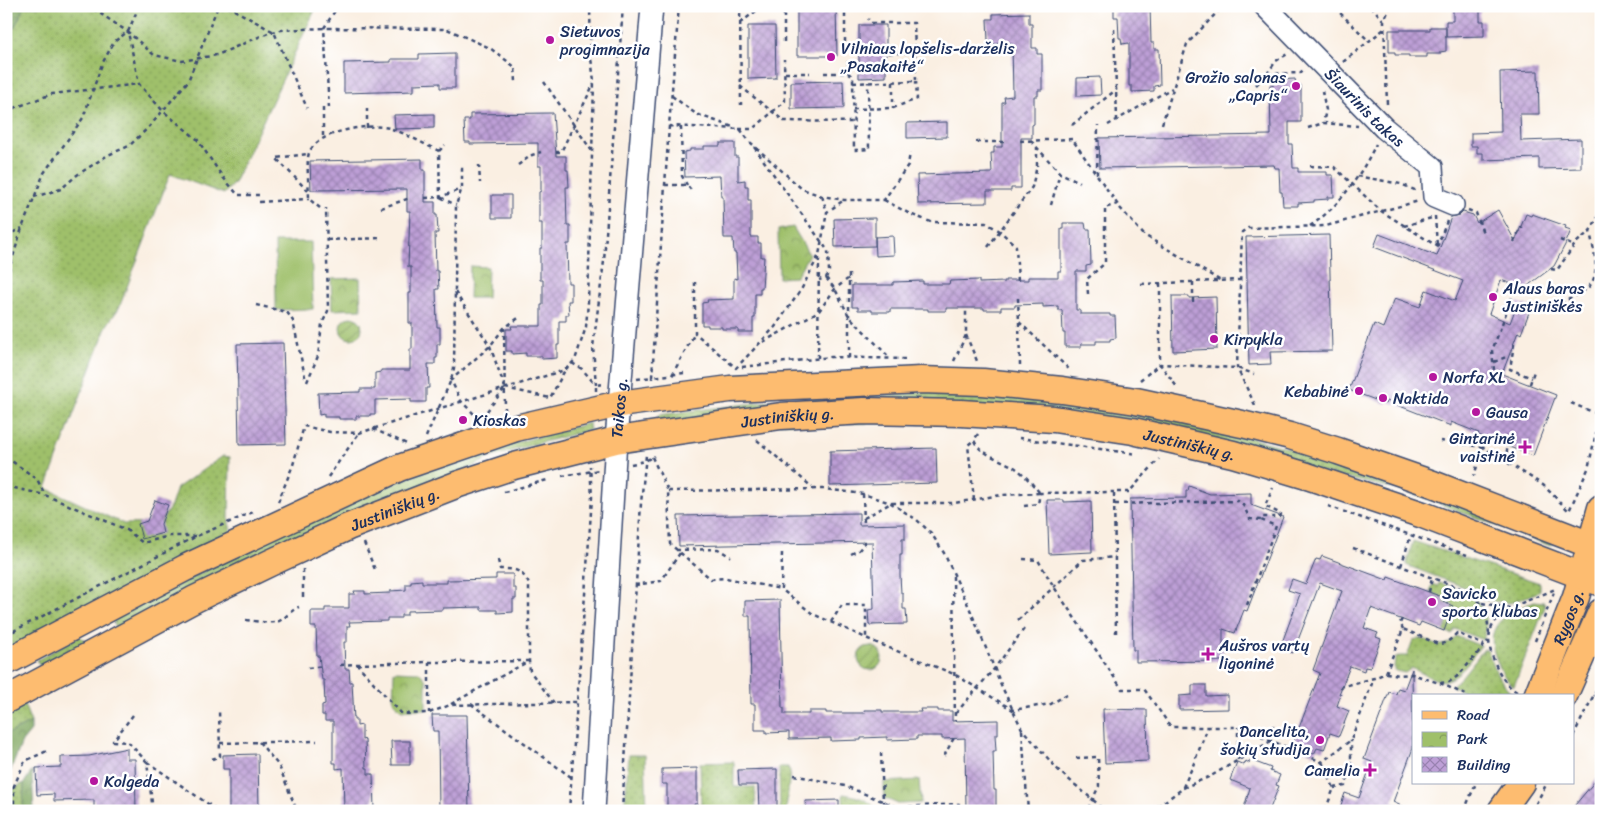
<svg xmlns="http://www.w3.org/2000/svg" width="1607" height="817" font-family="Sriracha,sans-serif">
	<defs>
		<pattern id="grass-dots" width="8" height="8" patternUnits="userSpaceOnUse" patternTransform="scale(1.25)"><rect width="8" height="8" fill="#9fc06a"/><path d="M2 2h.1M6 6h.1" fill="none" stroke="#819c5a" stroke-width="1.8" stroke-linecap="round"/></pattern>
		<pattern id="forest-crowns" width="20" height="18" patternUnits="userSpaceOnUse" patternTransform="scale(1.25)"><rect width="20" height="18" fill="#7fa65e"/><path d="M2 6a3 3 0 1 1 6 0M12 15a3 3 0 1 1 6 0" fill="none" stroke="#678851"/></pattern>
		<pattern id="park-crowns" width="20" height="18" patternUnits="userSpaceOnUse" patternTransform="scale(1.25)"><rect width="20" height="18" fill="#9fc06a"/><path d="M2 6a3 3 0 1 1 6 0M12 15a3 3 0 1 1 6 0" fill="none" stroke="#819c5a"/></pattern>
		<pattern id="garden-furrows" width="10" height="10" patternUnits="userSpaceOnUse" patternTransform="scale(1.25)"><rect width="10" height="10" fill="#9fc06a"/><path d="M-1 1l2-2M0 10L10 0M9 11l2-2" fill="none" stroke="#819c5a"/></pattern>
		<pattern id="building-cross-hatch" width="8" height="8" patternUnits="userSpaceOnUse" patternTransform="scale(1.25)"><rect width="8" height="8" fill="#bd9fd6"/><path d="M0 0l8 8M0 8l8-8" fill="none" stroke="#9982b1"/></pattern>
	</defs>
	<rect width="100%" height="100%" fill="#fff"/>
	<filter id="ink" filterUnits="userSpaceOnUse"><feTurbulence type="fractalNoise" baseFrequency=".02" numOctaves="2"/><feDisplacementMap in="SourceGraphic" scale="10" xChannelSelector="R" yChannelSelector="G"/><feConvolveMatrix kernelMatrix="1 2 1 2 8 2 1 2 1" color-interpolation-filters="sRGB"/></filter>
	<filter id="wash" filterUnits="userSpaceOnUse"><feTurbulence type="fractalNoise" baseFrequency=".0096" numOctaves="4" result="noise"/><feDisplacementMap in="SourceGraphic" scale="20" xChannelSelector="R" yChannelSelector="G"/><feGaussianBlur stdDeviation="1.12" result="paint"/><feColorMatrix in="noise" values="0 0 0 0 0 0 0 0 0 0 0 0 0 0 0 0 0 1.4 0 .05"/><feComposite in="paint" operator="in"/></filter>
	<g filter="url(#wash)">
		<rect width="100%" height="100%" fill="#faefe2"/>
		<path fill="url(#grass-dots)" stroke="#5d7864" d="M25,6H315L314,12L234,183L224,194L170,174L119,308L107,325L46,488L124,524L160,523L171,506L177,488L223,456L230,457L229,523L233,536L6,652V44Z
			M973,389L1168,415L1384,475L1554,540L1551,546L1435,502L1396,489L1340,477L1140,424L658,423V415L778,400Z
			M589,423L590,430L524,447L489,458L450,478L115,628L113,619L282,530L431,468L511,444Z
			M1413,541L1540,583V590L1536,593L1510,603L1484,600L1474,591L1406,565Z
			M1439,583C1458,588 1480,595 1485,617C1486,625 1486,632 1483,640L1455,629L1452,634L1444,631L1453,606L1443,602L1444,598L1430,592L1433,584L1438,586Z
			M1534,601L1544,602L1545,607L1514,686C1505,681 1501,670 1497,661C1482,624 1505,615 1534,601Z
			M79,636L86,641L87,645L43,668L39,665L37,660Z
			M1456,636L1481,646C1471,657 1455,686 1437,680C1428,677 1420,672 1412,668L1405,673L1396,671L1394,667L1395,659L1399,656H1407L1413,640C1432,634 1438,657 1456,636Z
			M1484,649H1487L1497,674L1511,694L1510,696H1472L1452,686L1463,675Z
			M23,702L31,722L6,735V711Z
			M629,755H645L647,811H624Z
			M734,762V787H755L756,811H701L700,763Z
			M779,767H788L790,772L786,811H771L780,810Z
			M24,783L23,811H6V792Z
			M843,794C857,796 869,799 878,811H844Z"/>
		<path fill="url(#forest-crowns)" stroke="#4d6a5e" d="M6,6H25L6,44Z
			M31,722V731L22,742L6,782V735Z
			M32,771L34,811H23L24,783Z"/>
		<path fill="url(#park-crowns)" stroke="#5d7864" d="M793,227L809,254L796,277L779,278L778,230Z
			M470,266L488,267L487,298H469Z
			M360,278L361,309L332,310L331,279Z
			M394,671L419,672L426,680V709L401,710L393,701Z
			M919,780L921,803L898,804L884,798V782Z"/>
		<path fill="url(#garden-furrows)" stroke="#5d7864" d="M340 328a11 11 0 1 1 22 0a11 11 0 1 1-22 0Z
			M858 658a12 12 0 1 1 24 0a12 12 0 1 1-24 0Z"/>
		<path fill="#9fc06a" stroke="#5d7864" d="M275,242H311L313,309L276,310Z"/>
		<g id="blocks">
			<path fill="url(#building-cross-hatch)" d="M797,6H836L837,56H797Z
				M1114,6H1150L1151,43H1154V49H1159L1160,85L1154,86V91L1132,92V86H1129V43L1122,44L1121,38H1119L1118,17H1114Z
				M1453,6H1480V21H1484V36L1446,37V21H1453Z
				M1029,13V24H1032V48H1037V54H1042V90H1038V96H1034V124L1032,125V138H1021V188H1011V191H987V203L918,204L917,175L992,173L991,153H994V147H1002V102H1005L1004,97L1013,96L1012,43L994,44L993,41H988L987,19H993V14Z
				M859,25H886V77L859,78Z
				M748,26H775L776,78L748,79Z
				M1430,27H1446V51L1440,52V54H1427V57H1409V55H1395V52H1389V30H1430Z
				M455,53V88H440V83L414,84V91L344,93V63L391,62V59H419V54Z
				M1538,71L1539,114H1520L1521,141L1581,139V168L1539,169V158L1483,160V153H1477V146H1471V133L1501,132L1500,72Z
				M1100,77L1101,95L1077,96V78Z
				M1295,79L1296,85H1301V122H1289V144H1292L1293,168H1298V172H1327V175H1333L1334,197H1328V199L1314,200V202L1298,203V206H1283L1282,192H1280L1279,168H1275L1274,165L1100,168L1099,138L1271,135L1270,86H1273V80Z
				M843,81L844,108L791,109V82Z
				M553,113L556,156H566V170H568L569,187H566L567,226H570V244H567L568,283H571V301H568L569,315H566V321H559V345H557V358L542,359V356H526V353L512,354V351H506V329H512L511,326H541V305H543V280H540V248H542V223H539V192L541,191V166H538V143L470,144V142H465L464,120H470V114Z
				M434,114V128L395,129L394,115Z
				M947,122V137L907,138V123Z
				M720,143H735V157H738V181L745,180V186H748V200H751V237H758V243H761V257H764L762,288H760V294H755V318H753V332H738V329H722V327H708V325H702V303L708,302L707,300L734,299V278L737,279L736,253H734L733,238H724L723,197H721L720,176L685,177L684,152L690,151V149H704V146H720Z
				M422,159V170H425V202H435V215H437L438,233H435L436,271H438L439,289H436L437,327H440V344H437V358H435V364H428L429,388H426V402H411V399L375,400V414H370V416H356V419H339V417H324V414L319,415L318,393L360,392V389H375V373L381,372V370H410V349H412V323H409V293H411V267H408L410,211H407V189L311,190L310,161Z
				M492,195H511V218H492Z
				M1498,210L1515,241L1526,214L1531,216L1532,214L1566,226L1565,228L1571,230L1565,245L1554,266L1530,284L1528,290L1501,280L1489,314L1510,323L1518,302L1531,307L1521,334L1518,332L1502,374L1556,395L1533,456L1478,435L1479,433L1451,422V426L1387,401L1386,404L1349,390L1374,324L1383,328L1395,298L1420,307L1426,290L1455,301L1463,281L1374,247L1379,234L1437,256L1451,217L1460,215L1463,212L1473,215L1477,223Z
				M875,218V246L835,247L834,219Z
				M1063,223H1085L1086,229H1090L1091,265L1086,266V271H1076V310H1080V314H1110V316H1115L1116,338L1110,339V341H1096V344H1081V347H1065V333H1063L1062,310H1058V306L1043,307V304L1015,305V307H1001V310H984V308H946V311H928V309H890V312H872V310H858V307H852V285H893V282L923,281V284H949L950,281L979,280V283L1005,282V280H1028V277H1058V271H1061V229H1063Z
				M1329,235L1332,351L1270,352L1271,364L1249,365L1246,237Z
				M893,236L894,255L876,256L875,237Z
				M1172,296H1189V298L1216,297L1217,349L1173,351Z
				M283,343L286,444L239,445L237,344Z
				M936,448L937,483L830,486V451Z
				M1189,486L1210,494L1251,493V505L1283,517L1247,611L1244,610L1235,633L1223,629V661L1136,662V650H1133L1130,499L1186,498V491H1188Z
				M155,500L168,505L161,524L163,533L142,539L138,524L147,521Z
				M1047,500H1064V502L1091,501L1092,552L1049,554Z
				M859,513V525L905,524V539H902V555H900V575L901,593H903V609H906L907,624L869,625L868,610L874,609L872,542L679,546L678,516Z
				M1322,556L1387,580L1388,577L1445,598L1443,602L1453,606L1444,631L1421,622L1419,626L1371,608L1364,628L1378,633L1376,637L1381,639L1370,668L1365,667L1364,671L1350,666L1339,694H1341L1337,706L1349,711L1339,736L1330,733L1324,750L1317,748L1314,754L1292,746L1320,673L1313,670L1342,591L1320,583L1293,653L1280,648L1300,594L1288,590L1292,579L1306,584L1316,559L1320,560Z
				M496,574H513V588H516V599H513V612L497,613V610H481V607L443,608V610L407,611V615H401V618H387V621L349,622L350,626H347V642H344L345,669H349L350,682H352L354,720H357V726L362,725V740L365,739L366,768H368V774H373L374,810L344,811L343,768L336,769V763H333V721H325V715H322V705L325,704L324,680H322L319,656H317L316,627H311V611H325V608H349V594H355L354,591H365V594L390,593V591L406,590V584H411V581L422,580V583H447V580L496,579Z
				M780,600L782,708H784V714H809V711H826V713H865L864,710H882V712H921L920,709H938V711H952V721L998,720V735H995L996,751H993L994,790H996V811H966L965,738L942,739V736H917V739L887,740V737L861,738V740L831,741V738L789,739V732L766,733V730H755V704H751L750,616H745V601Z
				M1412,669L1413,748L1393,802L1412,811H1339L1345,793L1359,798L1372,762L1364,759L1389,692L1396,694L1398,688L1404,690Z
				M1192,685H1206V696L1228,695V709L1179,710V696L1192,695Z
				M1103,709L1147,710L1148,761L1105,763Z
				M432,715H467L469,811H439L438,731H433Z
				M391,741H410V765H392Z
				M127,748V759H135L136,811H94V800L54,801V794L37,795L36,768L61,767V757L89,756Z
				M258,754L259,811H229V769H223V755Z
				M1250,760L1271,768L1270,771L1280,775L1276,785L1279,786L1269,811H1243L1250,788L1230,780L1237,762L1244,765L1246,761L1249,763Z
				M697,768V804H694L695,811H667V784H662V769Z
				M777,769V808L759,809L758,785H739L738,770Z
				M1601,774V811H1570Z
				M839,800V811H806L805,801Z"/>
		</g>
	</g>
	<g filter="url(#ink)">
		<use href="#blocks" fill-opacity="0" stroke="#3c4c72" stroke-width="1"/>
		<g fill="none" stroke-linecap="round" stroke-linejoin="round">
			<g stroke="#3c4c72" stroke-width="24">
				<g id="minor">
					<path id="s1" d="M1265,6L1384,128L1432,167L1434,197L1453,205"/>
					<path id="s2" d="M594,811L616,440L652,6"/>
				</g>
			</g>
			<g stroke="#3c4c72" stroke-width="29">
				<g id="major">
					<path d="M6,662L185,568L399,468L516,428L619,404L730,389L921,380L983,382L1062,390L1136,401L1242,424L1290,436L1338,451L1433,484L1601,549"/>
					<path id="s3" d="M1537,696L1576,597L1601,508"/>
					<path d="M1564,696L1601,612"/>
					<path id="s4" d="M6,700L195,599L270,563L348,527L456,485L514,466L616,440L781,416L864,411L961,413L1054,419L1133,431L1233,454L1307,476L1423,515L1601,583"/>
					<path d="M1501,811L1521,783"/>
				</g>
			</g>
			<path stroke="#3c4c72" stroke-width="2.5" stroke-dasharray="4 4" stroke-linecap="butt" d="M86,6L92,8L128,32L154,55L182,61L217,55L268,33L281,30L324,28L447,29L490,48L515,67L516,82
				M139,6L128,32L139,84L163,111L197,139L222,176L238,195H259
				M227,6L274,32L307,108
				M679,6L669,126L740,129L750,142L802,189L822,196L844,200H884L908,165L910,153
				M740,6L741,105
				M784,6V45
				M845,6V43
				M1060,6V12
				M1338,6V11L1369,41
				M1371,6L1384,21
				M740,23L763,6
				M1114,29L1117,119
				M889,53H915
				M1343,62L1384,29
				M785,73H810
				M824,73H848L853,77L854,150L869,149L868,82
				M848,73V60
				M1267,74L1276,61L1289,53
				M544,82L592,151
				M893,82V108
				M853,83L916,81L914,23H871L868,19
				M1256,85L1267,74L1300,73L1304,69
				M740,86L784,121L853,122
				M1322,91L1326,110L1323,123
				M672,96L696,114L733,127
				M1387,104L1384,21L1390,7
				M323,108V138
				M329,108L324,28L338,6
				M367,108V128
				M853,109L893,108L917,99L916,81
				M6,111L52,94L139,84
				M1162,124L1187,44L1223,6
				M1072,125L1117,89
				M1108,125L1172,88
				M669,126L652,377L684,373
				M681,127L682,176L687,185
				M1308,128L1323,123L1358,126
				M739,129H752L760,123L785,101L784,59
				M1020,141L1072,139L1120,208L1144,235L1221,281
				M1031,141L1060,173L1080,182
				M976,142H1005
				M754,147L828,251L829,271L826,278L819,280
				M439,151L445,145
				M556,152H561L594,83
				M479,165L480,183
				M518,165L532,155L541,152
				M1310,166L1334,167L1381,211L1440,248
				M1097,174L1098,125
				M1357,176L1401,184L1417,191
				M665,185H687L691,190
				M308,191L276,158L308,154
				M822,196L827,212
				M34,197L61,189L77,175L108,155L129,146L150,126L188,81L218,6
				M425,198L440,197L456,205
				M884,200L910,214L931,222L986,223L1000,231L1016,246L1018,282
				M259,202L309,199
				M1051,205L1060,173
				M320,208L309,199C309,189 306,161 309,153C317,131 369,123 389,128C406,133 423,144 439,151L440,197L461,189
				M381,208L410,198
				M1468,210L1476,213L1483,233
				M1435,216L1437,246
				M1310,226C1339,207 1361,175 1376,144
				M1404,226L1435,217
				M6,236L22,228
				M327,240L382,238
				M1560,240L1574,246
				M1514,242L1521,227L1523,228
				M988,247L1032,187L1037,166V148
				M1437,247L1447,221
				M1551,269L1557,270L1576,243L1590,231L1597,219L1601,207
				M826,278L835,289L849,316L890,358
				M6,279L22,228L44,173L83,118L102,64L114,42L127,32
				M695,282V333L736,368L775,327L801,290L819,255L827,212L844,200
				M1193,282V303
				M1160,283V364L1177,387
				M1141,284L1239,280
				M455,292L490,346L505,388
				M1088,294L1087,279L1105,263V208L1117,204
				M1018,298L1019,322L1070,370
				M1561,304C1569,299 1577,295 1585,290C1603,278 1593,249 1590,231
				M256,305L287,312L293,321L306,381
				M1019,322L1020,365
				M966,335L977,361
				M763,342L819,311L835,289L849,278
				M1514,344L1510,369L1532,378
				M818,358L819,257
				M849,358V270
				M954,361L966,335V308
				M1494,362L1506,357
				M572,363L582,369L595,384
				M742,367L831,357L905,359
				M1494,370L1492,351L1516,286
				M672,375L695,333
				M637,379L652,377V379
				M1140,380L1160,364L1237,368L1254,374
				M307,382L318,356L322,324L328,311L326,208
				M1530,384L1534,371
				M596,385L593,347L604,261L623,6
				M505,388L550,398L565,370
				M504,389L480,420L461,401L451,380L490,346L504,328
				M596,391V385L605,384
				M1571,403L1600,415
				M1255,405L1237,368L1242,232L1248,228L1326,226L1419,201
				M505,411L504,328L520,317
				M373,429L407,444
				M978,434L974,440C979,455 1005,460 1017,469C1025,475 1033,485 1040,493
				M426,437L451,380L454,368L456,205L462,188V165
				M1485,437L1483,447L1543,485L1569,511L1588,469L1601,410
				M1019,438L1137,454
				M757,440L812,487
				M1440,441L1483,447L1474,476
				M6,457L37,479L45,495L127,530L143,543L169,536H196
				M652,457L668,491L670,544L711,579L726,578L781,589
				M1505,461L1508,445
				M631,464L645,461L654,456
				M562,476L599,470
				M328,477L359,433
				M6,486L45,495
				M668,491L825,489L863,494L891,503L917,520L931,533L944,553L969,607L1002,687L1022,729L1060,772L1099,805L1101,811
				M504,492L547,480
				M863,494L864,525
				M974,500L968,445L974,440
				M278,502L293,465L304,426L330,432L359,433L565,370L575,360L586,327L588,302L594,81L591,58L590,6
				M1115,504L1238,501L1243,505L1250,519L1261,520L1263,517H1280L1281,514L1265,506L1273,488
				M1024,506L1038,504L1040,493L1114,492
				M1328,506L1467,555
				M864,518L891,503H954L1001,495L1040,493
				M364,543L376,572
				M1353,548L1467,591C1485,603 1487,613 1489,634
				M676,550L718,549L731,557
				M782,553L781,589L813,614L877,643L954,674L1013,710L1051,704L1069,693
				M851,554L859,550L864,544V540
				M1023,559L1038,560L1054,587L1122,689H1144L1171,727H1208
				M498,560L500,569C516,569 521,569 529,584V661L530,671L554,703
				M1401,566L1411,535
				M303,569V598
				M953,576L955,721
				M635,585L661,581L680,553
				M1429,592L1432,578
				M1482,603L1510,608
				M1247,605L1276,526L1261,520
				M1402,619L1400,623L1403,629
				M246,620C256,621 269,624 279,621C286,618 291,610 299,607
				M1018,620L1083,560L1115,557
				M831,622L842,605H866V638
				M1116,633L1114,492H1129L1159,459
				M6,635L197,536L253,512
				M1535,641L1555,590
				M429,662L529,661
				M357,664L429,662V713
				M340,665L357,664L402,714L429,713L450,705L577,702
				M308,668L324,666
				M1386,673L1403,629L1438,644C1447,644 1451,639 1457,633L1484,645
				M1440,683L1468,696
				M1340,687L1374,678L1386,673L1400,675L1412,674L1439,683L1449,682L1459,675L1488,641
				M1517,692C1504,684 1498,671 1493,658C1475,612 1524,604 1555,589
				M1594,696L1601,691
				M451,704L527,662
				M471,704L571,777
				M956,713L994,669L1024,629
				M133,715L113,741L128,742L147,762L153,811
				M1022,730L1028,811
				M1573,736L1601,681
				M259,742L279,766L297,811
				M220,743L317,741
				M881,753L883,800L888,811
				M944,756L955,736
				M1076,758L1098,757L1099,786L1087,811
				M212,759L220,756L219,709
				M1238,760V727
				M147,762L214,808
				M1322,762L1334,788L1325,811
				M794,775L845,786L907,811
				M1183,788L1211,776L1271,741L1273,725
				M1334,788L1345,786L1351,770V740
				M6,793L14,786
				M901,807L959,804V811
				M11,811L14,804V786L25,761L47,751
				M569,811L589,540L592,497L590,466
				M622,811L641,503L646,455
				M1151,811L1182,789L1192,768L1208,727H1238L1322,762L1351,740L1374,678
				M1464,811L1476,783
				M1532,811L1547,783"/>
			<use href="#minor" stroke="#fff" stroke-width="21"/>
			<use href="#major" stroke="#fdbc6f" stroke-width="26"/>
		</g>
	</g>
	<g fill="#b5179e" stroke="#fff" stroke-width="2">
		<circle cx="550" cy="40" r="5"/>
		<circle cx="831" cy="57" r="5"/>
		<circle cx="1296" cy="86" r="5"/>
		<circle cx="1493" cy="297" r="5"/>
		<circle cx="1214" cy="339" r="5"/>
		<circle cx="1433" cy="377" r="5"/>
		<circle cx="1359" cy="391" r="5"/>
		<circle cx="1383" cy="398" r="5"/>
		<circle cx="1476" cy="412" r="5"/>
		<circle cx="463" cy="420" r="5"/>
		<path d="M1522.5 439.5h5v5h5v5h-5v5h-5v-5h-5v-5h5z"/>
		<circle cx="1432" cy="602" r="5"/>
		<path d="M1205.5 646.5h5v5h5v5h-5v5h-5v-5h-5v-5h5z"/>
		<circle cx="1320" cy="740" r="5"/>
		<path d="M1367.5 762.5h5v5h5v5h-5v5h-5v-5h-5v-5h5z"/>
		<circle cx="94" cy="781" r="5"/>
	</g>
	<g text-anchor="middle" stroke-width="5" stroke-linejoin="round" paint-order="stroke">
		<g font-size="16" fill="#1b2f5e" stroke="#fff" text-anchor="start">
			<text x="560" y="37">Sietuvos<tspan x="560" dy="18">progimnazija</tspan></text>
			<text x="841" y="54">Vilniaus lopšelis-darželis<tspan x="841" dy="18">„Pasakaitė“</tspan></text>
			<text x="1286" y="83" text-anchor="end">Grožio salonas<tspan x="1286" dy="18">„Capris“</tspan></text>
			<text x="1503" y="294">Alaus baras<tspan x="1503" dy="18">Justiniškės</tspan></text>
			<text x="1224" y="345">Kirpykla</text>
			<text x="1443" y="383">Norfa XL</text>
			<text x="1349" y="397" text-anchor="end">Kebabinė</text>
			<text x="1393" y="404">Naktida</text>
			<text x="1486" y="418">Gausa</text>
			<text x="473" y="426">Kioskas</text>
			<text x="1515" y="444" text-anchor="end">Gintarinė<tspan x="1515" dy="18">vaistinė</tspan></text>
			<text x="1442" y="599">Savicko<tspan x="1442" dy="18">sporto klubas</tspan></text>
			<text x="1219" y="651">Aušros vartų<tspan x="1219" dy="18">ligoninė</tspan></text>
			<text x="1310" y="737" text-anchor="end">Dancelita,<tspan x="1310" dy="18">šokių studija</tspan></text>
			<text x="1360" y="776" text-anchor="end">Camelia</text>
			<text x="104" y="787">Kolgeda</text>
		</g>
		<g font-size="16" fill="#1b2f5e" stroke="#fff">
			<text dy="6" stroke="none"><textPath href="#s1" startOffset="142">Šiaurinis takas</textPath></text>
			<text dy="6" stroke="none"><textPath href="#s2" startOffset="404">Taikos g.</textPath></text>
			<text dy="6" stroke="none"><textPath href="#s4" startOffset="839">Justiniškių g.</textPath></text>
			<text dy="6" stroke="none"><textPath href="#s4" startOffset="1244">Justiniškių g.</textPath></text>
			<text dy="6" stroke="none"><textPath href="#s4" startOffset="434">Justiniškių g.</textPath></text>
			<text dy="6" stroke="none"><textPath href="#s3" startOffset="85">Rygos g.</textPath></text>
		</g>
	</g>
	<rect width="1607" height="817" fill="none" stroke="#fff" stroke-width="25"/>
	<rect x="1412" y="694" width="162" height="90" fill="#ffffff" stroke="#a4acbf"/>
	<rect x="1422" y="711" width="25" height="8" fill="#fdbc6f" stroke="#a4acbf"/>
	<text x="1457" y="720" font-size="15" fill="#1b2f5e">Road</text>
	<rect x="1422" y="732" width="25" height="15" fill="url(#park-crowns)" stroke="#a4acbf"/>
	<text x="1457" y="744" font-size="15" fill="#1b2f5e">Park</text>
	<rect x="1422" y="757" width="25" height="15" fill="url(#building-cross-hatch)" stroke="#a4acbf"/>
	<text x="1457" y="770" font-size="15" fill="#1b2f5e">Building</text>
</svg>
